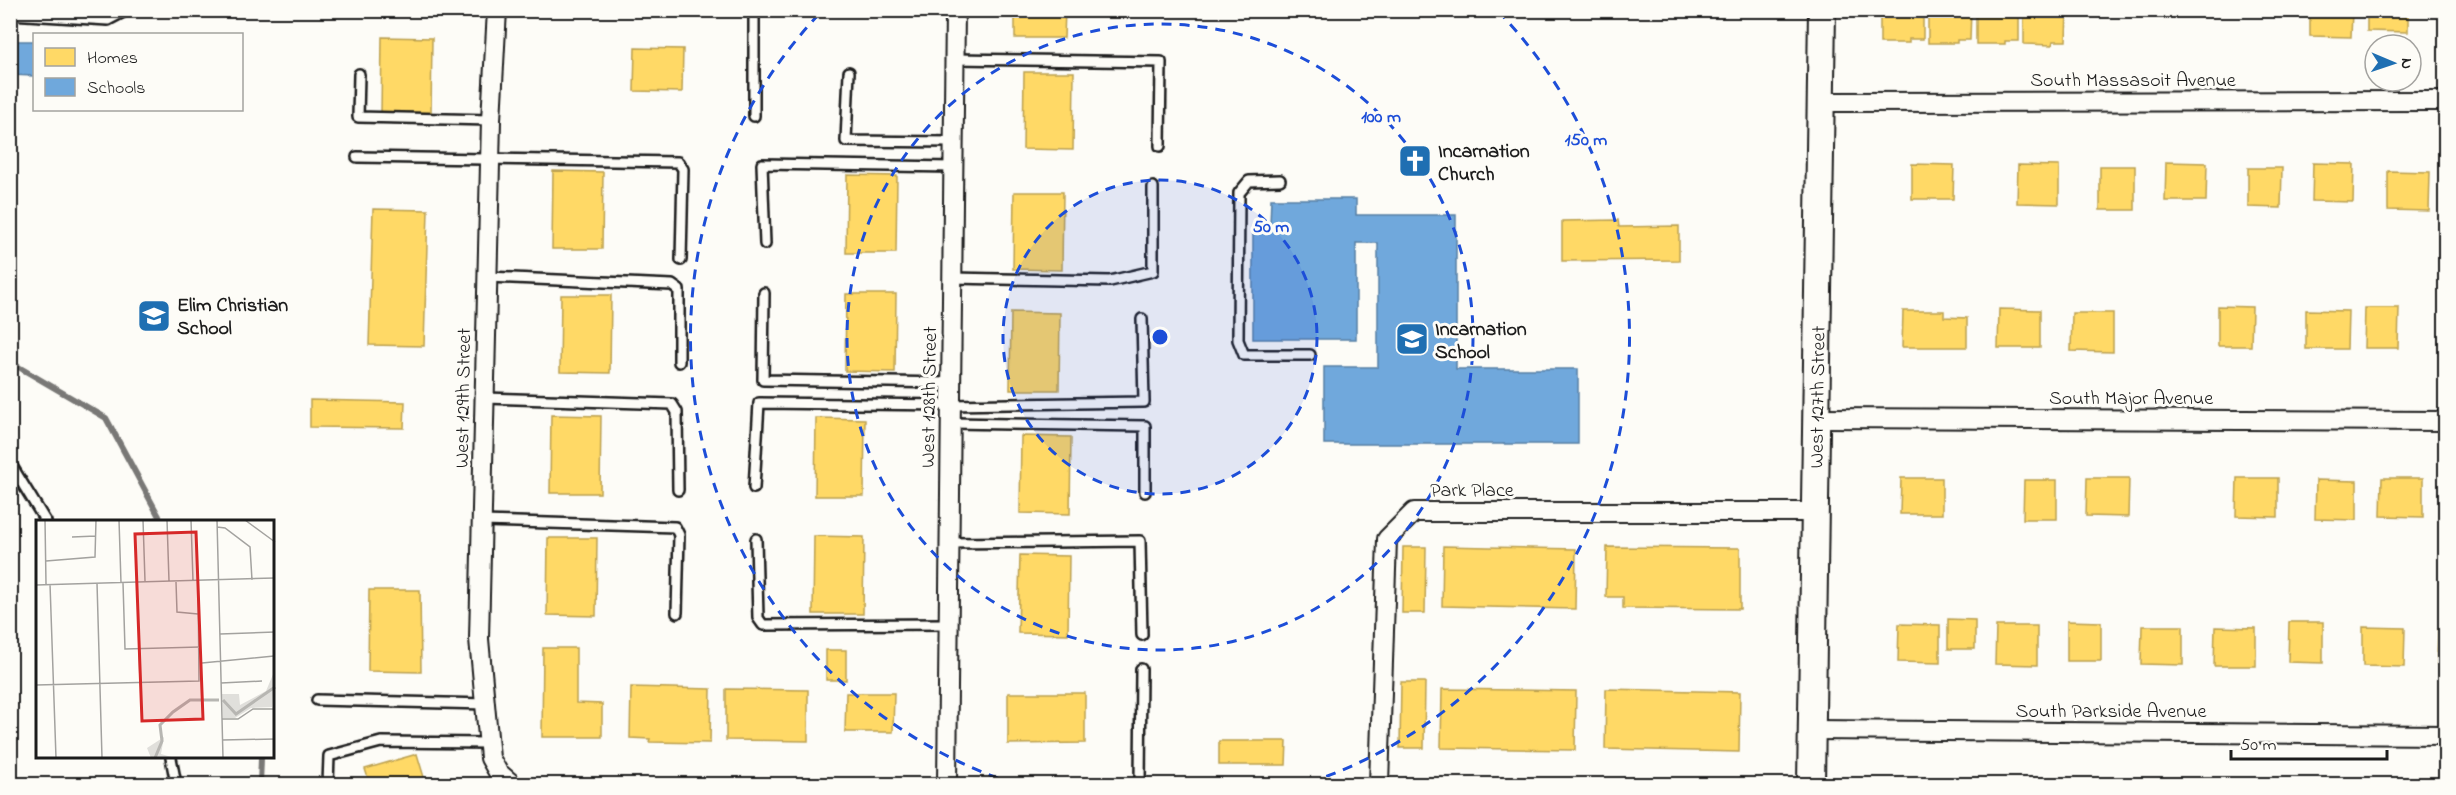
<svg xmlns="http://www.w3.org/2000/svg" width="2456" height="795" font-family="'Indie Flower',sans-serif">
	<rect width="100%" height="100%" fill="#fdfcf7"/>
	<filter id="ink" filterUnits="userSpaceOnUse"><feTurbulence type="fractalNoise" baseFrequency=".0167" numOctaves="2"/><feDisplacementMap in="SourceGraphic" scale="12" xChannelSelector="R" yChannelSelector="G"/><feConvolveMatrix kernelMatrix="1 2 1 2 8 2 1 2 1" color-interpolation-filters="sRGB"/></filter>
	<g filter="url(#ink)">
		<path fill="#ffd966" stroke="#bba050" stroke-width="1.5" d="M1015,10H1065L1064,38H1015Z
			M1880,10H1923V39H1909V43H1880Z
			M1928,10H1971L1970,40H1957V43H1928Z
			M1976,10H2019V41H2005V44H1976Z
			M2024,10H2067L2066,41H2053L2052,45L2024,44Z
			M2310,10H2352L2351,37L2310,36Z
			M2367,10H2408V32L2367,31Z
			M382,37L432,38L431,115H381Z
			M635,48L683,49L682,92L634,91Z
			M1024,72H1074L1073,150L1023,149Z
			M2166,162L2207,163L2206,201H2165Z
			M2313,163L2354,164L2353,202L2312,201Z
			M1912,164L1954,165L1953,199H1912Z
			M2018,165L2059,166V204L2017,203Z
			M2100,166H2135V210H2100Z
			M2248,168H2282L2281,208L2248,207Z
			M553,171L603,172L602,249H552Z
			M2388,171L2430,172L2429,211L2388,210Z
			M847,175L897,176L896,253H846Z
			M1014,192H1063L1062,270L1013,269Z
			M373,209L428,210L424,346L369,345Z
			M1618,220L1619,227L1679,226V260L1562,261V221Z
			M846,294H896L895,372L845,371Z
			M561,295H611L610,373L560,372Z
			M2218,306L2252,307L2251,346H2218Z
			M2365,308H2399L2398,348H2364Z
			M1999,309L2040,310V348H1998Z
			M2306,310L2348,311L2347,349H2306Z
			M1903,311H1944V317L1967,318V347H1902Z
			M1011,312L1060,313L1059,390H1010Z
			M2072,313H2113V352L2071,351Z
			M310,400L405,402L404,428L310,427Z
			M551,415L601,416L600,493H550Z
			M816,418L865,419L864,496H815Z
			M1021,436L1071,437L1070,514L1020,513Z
			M1901,478H1942V514H1900Z
			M2087,478H2129L2128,517L2086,516Z
			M2237,478H2278V517L2236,516Z
			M2382,478H2423V517L2381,516Z
			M2024,480H2057V519H2023Z
			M2316,480L2357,481V520L2315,519Z
			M814,536L864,537L863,614H813Z
			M548,538H597L596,616L547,615Z
			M1443,546L1576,549L1575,609L1442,606Z
			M1403,547H1426L1425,613H1402Z
			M1607,547L1740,548V609L1623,608V597H1606Z
			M1020,555L1069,556L1068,634L1018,633Z
			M369,590H420L421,672L368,671Z
			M1948,619L1975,620V649H1948Z
			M2067,621L2101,622V661H2067Z
			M2289,622H2323V663L2288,662Z
			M1899,624L1940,625V663L1898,662Z
			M1996,626H2037V665L1995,664Z
			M2142,626H2183V665L2141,664Z
			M2215,627L2256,628V666H2214Z
			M2363,627L2405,628L2404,667L2363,666Z
			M2438,630H2446V664H2437Z
			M543,648H576V703L602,704V737H542Z
			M826,650H846V680H826Z
			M1401,682H1425L1424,748H1400Z
			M631,687L711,689L710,743L649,742L650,739L630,738Z
			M726,689L808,690V741L726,740Z
			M1442,689L1576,691L1575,750L1441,748Z
			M1606,689L1740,692L1739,752L1605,749Z
			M846,693H894L893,732H845Z
			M1008,693H1085V743L1008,744Z
			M1219,741H1287L1286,765H1219Z
			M417,754L426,784H370L365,769Z"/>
		<path fill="#6fa8dc" stroke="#567ea2" stroke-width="1.5" d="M10,41H34V76L10,75Z
			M1271,199H1356V215H1456V369H1578V444H1324V367H1378V243H1356V339H1253V225H1270Z"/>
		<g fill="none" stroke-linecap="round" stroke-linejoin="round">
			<path stroke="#797876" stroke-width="6" d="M10,362L106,418L162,522
				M260,784L261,758"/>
			<g stroke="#1c1c1c" stroke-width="14">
				<path id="lane" d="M10,14L108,20L127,10
					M954,59L1161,62L1160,146
					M849,72L846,141L953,142
					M359,74L358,117L491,120
					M754,116V10
					M357,157L678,162L683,169L681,260
					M1280,180L1249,181L1239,193L1238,340L1244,355H1310
					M765,244L762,164L953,167
					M487,277L672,285L679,290V362
					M952,278L1110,281L1153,271V187
					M764,293L763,380L951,383
					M485,398L672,404L677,412L678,490
					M951,423L1145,426V492
					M10,463L46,522
					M754,488L759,403L951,405L1144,402L1142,319
					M482,521L675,527L679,535L677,613
					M756,539L758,618L763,625L949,624
					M950,543L1140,541L1142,635
					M317,700L487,704
					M171,758L176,784
					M328,784L329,756L381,742L488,743
					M1140,784L1141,669"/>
			</g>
			<g stroke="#1c1c1c" stroke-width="22">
				<path id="street" d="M497,10L491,120L479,639L490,758L498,772L512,784
					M1820,102L2446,101
					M1816,418L2446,421
					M1811,730L2446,735
					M947,784L955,10
					M1379,784L1387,539L1414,512H1814"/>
			</g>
			<g stroke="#1c1c1c" stroke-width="30">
				<g id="secondary">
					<path id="s1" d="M1811,784L1822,10"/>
				</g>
			</g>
			<use href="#lane" stroke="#fdfcf7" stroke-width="9"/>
			<use href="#street" stroke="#fdfcf7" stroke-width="18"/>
			<use href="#secondary" stroke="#fdfcf7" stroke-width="26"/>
		</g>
	</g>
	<circle cx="1160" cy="337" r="157" fill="#1d4ed8" fill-opacity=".12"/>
	<g fill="none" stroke="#1d4ed8" stroke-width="3" stroke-dasharray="10 8">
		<circle cx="1160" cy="337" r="157"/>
		<circle cx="1160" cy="337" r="313"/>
		<path d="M1015 784A470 470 0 0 1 822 11M1498 11A470 470 0 0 1 1305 784"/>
	</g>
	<defs>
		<g id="church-square" transform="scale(1.725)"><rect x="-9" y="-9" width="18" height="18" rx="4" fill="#1f6fb2" stroke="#fdfcf7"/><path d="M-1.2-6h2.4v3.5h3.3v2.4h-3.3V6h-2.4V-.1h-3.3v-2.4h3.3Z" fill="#fff"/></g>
		<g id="school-square" transform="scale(1.725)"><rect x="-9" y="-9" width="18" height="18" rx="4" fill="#1f6fb2" stroke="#fdfcf7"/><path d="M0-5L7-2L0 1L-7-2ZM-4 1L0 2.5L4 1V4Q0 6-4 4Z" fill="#fff"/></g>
	</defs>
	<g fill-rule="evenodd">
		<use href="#church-square" x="1415" y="161"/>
		<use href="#school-square" x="154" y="316"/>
		<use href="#school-square" x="1412" y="339"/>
	</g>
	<g text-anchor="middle" stroke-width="6" stroke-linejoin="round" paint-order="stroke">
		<g font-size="20" fill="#1c1c1c" stroke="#fdfcf7">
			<text x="2133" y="86">South Massasoit Avenue</text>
			<text transform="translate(928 397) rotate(-89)" y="7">West 128th Street</text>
			<text x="2131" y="404">South Major Avenue</text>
			<text transform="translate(462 398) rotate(-89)" y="7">West 129th Street</text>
			<text dy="7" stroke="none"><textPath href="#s1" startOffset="387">West 127th Street</textPath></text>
			<text x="1472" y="496">Park Place</text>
			<text x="2111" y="717">South Parkside Avenue</text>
		</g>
		<g font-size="20" font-weight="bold" fill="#1c1c1c" stroke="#fdfcf7" text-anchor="start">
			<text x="1438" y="157">Incarnation<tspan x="1438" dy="23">Church</tspan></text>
			<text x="177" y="311">Elim Christian<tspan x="177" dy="23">School</tspan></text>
			<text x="1435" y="335">Incarnation<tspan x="1435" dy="23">School</tspan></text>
		</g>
	</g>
	<g transform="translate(36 520)">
		<rect width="238" height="238" fill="#fdfcf7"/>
		<path d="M238,152L236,187L215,188L199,198H187L186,174H203L204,185L230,171ZM128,217L125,234L139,238H115L111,228Z" fill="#e0dfdb"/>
		<path fill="none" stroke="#b7b6b2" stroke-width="3" d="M187,180L200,194L239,167M119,238L126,221L124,205L137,192L154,180H183"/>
		<path fill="none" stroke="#a3a29f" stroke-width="1.5" d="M9,0L10,64M83,0L85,63M107,0L109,61M131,0L133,61M155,0L157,61M181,0L187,238M209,0L239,22M181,7L189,8L214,27L216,60M36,17L60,16M10,41L59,37L60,0M140,62L141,92L162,94M61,63L66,238M87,63L89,129L164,127M14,64L20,238M0,65L239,58M184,114L239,112M103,129L104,163M166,143L238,136M185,163L226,161M0,165L163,161L162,61M186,199H202L217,189H239M186,220L239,219"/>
		<path fill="#d62828" fill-opacity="0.15" stroke="#d62828" stroke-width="3" d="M160,12L167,199L106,201L99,14Z"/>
		<rect width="238" height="238" fill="none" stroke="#1c1c1c" stroke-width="3"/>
	</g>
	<circle cx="1160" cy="337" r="9" fill="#1d4ed8" stroke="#fdfcf7" stroke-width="3"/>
	<g font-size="18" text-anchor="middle" font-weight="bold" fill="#1d4ed8" stroke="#fdfcf7" stroke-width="6" stroke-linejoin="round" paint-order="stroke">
		<text x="1381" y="122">100 m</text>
		<text x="1586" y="145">150 m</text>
		<text x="1271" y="232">50 m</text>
	</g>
	<rect width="2456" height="795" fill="none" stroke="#fdfcf7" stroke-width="36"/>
	<rect x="18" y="18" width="2420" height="759" fill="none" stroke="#1c1c1c" stroke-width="2" filter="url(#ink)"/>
	<rect x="33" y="33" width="210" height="78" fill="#fdfcf7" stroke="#a3a29f" stroke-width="1.5"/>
	<rect x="45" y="48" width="30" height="18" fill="#ffd966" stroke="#a3a29f" stroke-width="1.5"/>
	<text x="87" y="63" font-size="18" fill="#1c1c1c">Homes</text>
	<rect x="45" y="78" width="30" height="18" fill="#6fa8dc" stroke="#a3a29f" stroke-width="1.5"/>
	<text x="87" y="93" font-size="18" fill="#1c1c1c">Schools</text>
	<g transform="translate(2393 63) rotate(92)"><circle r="28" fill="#fdfcf7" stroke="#a3a29f" stroke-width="1.5"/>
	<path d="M0-4.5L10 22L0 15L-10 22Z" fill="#1f6fb2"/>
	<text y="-9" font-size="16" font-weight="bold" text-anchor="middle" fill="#1c1c1c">N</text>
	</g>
	<path d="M2231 750v9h156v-9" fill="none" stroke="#1c1c1c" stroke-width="3"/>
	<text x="2240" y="750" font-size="18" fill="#1c1c1c" stroke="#fdfcf7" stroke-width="4.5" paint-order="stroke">50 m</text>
</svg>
